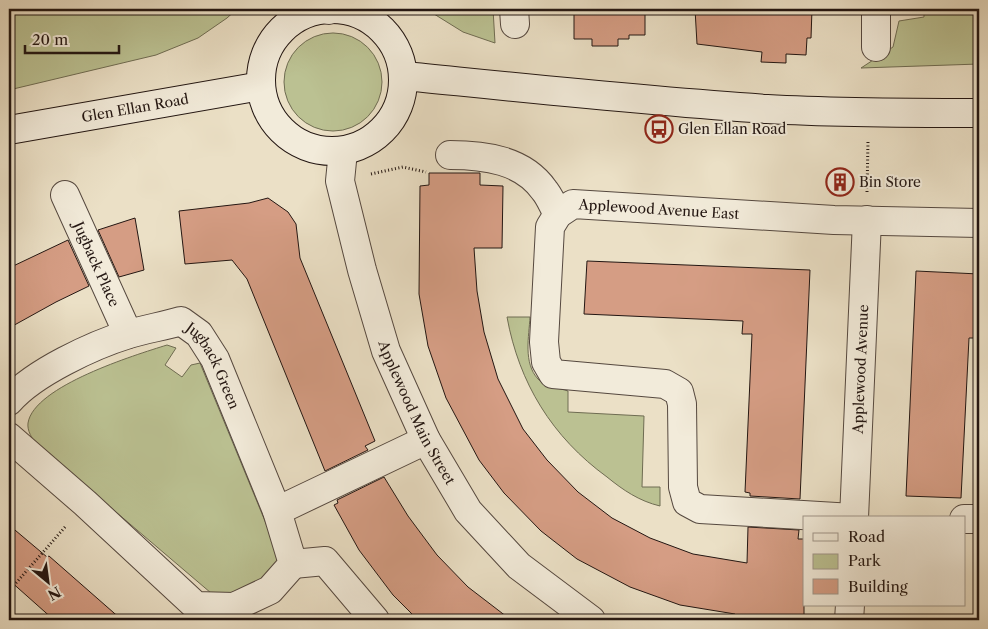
<svg xmlns="http://www.w3.org/2000/svg" width="988" height="629" font-family="'Libre Caslon Text',serif">
	<rect width="100%" height="100%" fill="#ebe0c6"/>
	<filter id="stains"><feTurbulence type="fractalNoise" baseFrequency=".004" numOctaves="4"/><feColorMatrix values="0 0 0 0 .2 0 0 0 0 .09 0 0 0 0 .02 0 0 0 .5 -.17"/></filter>
	<radialGradient id="worn" r=".72"><stop offset=".6" stop-color="#630" stop-opacity="0"/><stop offset="1" stop-color="#630" stop-opacity=".3"/></radialGradient>
	<path fill="#bbc192" stroke="#6f6c52" d="M9,9H237L227,18L198,38L156,55L9,90Z
		M426,9H493L495,43L463,32Z
		M924,9H979V64L861,68L893,47L899,21L924,17Z
		M284 82a49 49 0 1 1 98 0a49 49 0 1 1-98 0Z
		M507,317H530C529,336 523,363 538,379C545,386 559,388 568,391V412L644,416L642,487H660V506C639,501 623,490 607,477C552,437 519,383 507,317Z
		M167,345L176,348L165,365L182,377L191,365L200,363L274,543L278,558L274,572L237,598L211,593L36,444C32,438 27,431 28,423C34,386 135,355 167,345Z"/>
	<path fill="#d59d84" stroke="#231612" d="M574,9L645,10V35H629V39H618V46H592V39H574Z
		M695,9H812L811,38H807L806,55L786,54V63L761,62L762,52L697,44Z
		M429,173H480V185L503,186L502,248H474L477,291L484,332L498,379L523,429L547,460L578,492L612,518L650,538L693,554L747,563L748,527L799,530L798,539H804V617H801V620L735,619V614L680,605L630,587L577,559L541,531L504,493L479,460L446,398L428,346L419,294L420,186L429,185Z
		M268,198L288,212L296,224L300,258L375,441L365,446L368,450L325,471L247,279L232,260L185,264L179,211L249,203Z
		M135,218L144,270L119,277L98,230Z
		M68,240L89,286L56,302L9,328V268Z
		M587,261L810,270L800,499L750,496V493L745,492L752,334H742L743,321L584,314Z
		M916,271L979,274L978,338H969L961,498L906,496Z
		M384,477L408,516L437,555L468,587L511,620H418L393,595L359,550L334,505L338,503L337,500Z
		M9,525L47,557L49,556L122,620H54L9,580Z"/>
	<g fill="none" stroke-linecap="round" stroke-linejoin="round">
		<g stroke="#55483f" stroke-width="30">
			<g id="street">
				<path d="M329,9V10"/>
				<path d="M514,9L515,24"/>
				<path d="M876,9V47"/>
				<path id="s1" d="M343,151L340,181L362,270L386,351L426,440L468,511L519,566L591,620"/>
				<path d="M450,155C485,155 523,160 544,190C550,197 553,206 558,214"/>
				<path id="s2" d="M65,195L128,334"/>
				<path id="s3" d="M9,401C33,373 93,345 129,334C146,329 164,326 181,321L199,334L215,359L277,511L293,564L270,590L234,607L196,606L85,503L9,437"/>
				<path d="M277,511L426,440"/>
				<path id="s4" d="M853,518L700,509L687,502L683,487L682,404L679,392L665,384L553,374L546,362L544,342L550,227L558,214L573,204L834,220L979,223"/>
				<path id="s5" d="M854,518L867,220"/>
				<path d="M964,519H979"/>
				<path d="M293,564L325,561L375,620"/>
				<path d="M849,620L850,605"/>
			</g>
		</g>
		<g stroke="#231612" stroke-width="30">
			<g id="secondary">
				<circle cx="332" cy="80" r="71"/>
				<path d="M404,76C524,88 645,101 767,109C837,113 908,113 979,113"/>
				<path id="s6" d="M9,130L261,86"/>
			</g>
		</g>
		<path stroke="#231612" stroke-width="3" stroke-dasharray="1 2.5" stroke-linecap="butt" d="M371,174L403,167L426,172
			M867,192L868,141
			M9,591L66,526"/>
		<use href="#street" stroke="#f2ebda" stroke-width="28"/>
		<use href="#secondary" stroke="#f2ebda" stroke-width="28"/>
	</g>
	<defs>
		<g id="bus-ring" transform="scale(1.4375)"><circle r="9.5" fill="#f2ebda" stroke="#8f2418" stroke-width="1.5"/><path d="M-5-6H5V4H4V6H2V4H-2V6H-4V4H-5ZM-3.5-4V0h7V-4ZM-3.5 1.2v1.5H-2V1.2ZM2 1.2v1.5H3.5V1.2Z" fill="#8f2418"/></g>
		<g id="building-ring" transform="scale(1.4375)"><circle r="9.5" fill="#f2ebda" stroke="#8f2418" stroke-width="1.5"/><path d="M-4-6H4V6H1V3H-1V6H-4ZM-2.5-4.3h1.7v1.8h-1.7ZM.8-4.3h1.7v1.8H.8ZM-2.5-1h1.7V.8h-1.7ZM.8-1h1.7V.8H.8Z" fill="#8f2418"/></g>
	</defs>
	<g fill-rule="evenodd">
		<use href="#bus-ring" x="659" y="129"/>
		<use href="#building-ring" x="840" y="182"/>
	</g>
	<g text-anchor="middle" stroke-width="4" stroke-linejoin="round" paint-order="stroke">
		<g font-size="14" fill="#231612" stroke="#f2ebda">
			<text dy="5" stroke="none"><textPath href="#s6" startOffset="128">Glen Ellan Road</textPath></text>
			<text dy="5" stroke="none"><textPath href="#s4" startOffset="676">Applewood Avenue East</textPath></text>
			<text dy="5" stroke="none"><textPath href="#s2" startOffset="76">Jugback Place</textPath></text>
			<text dy="5" stroke="none"><textPath href="#s3" startOffset="249">Jugback Green</textPath></text>
			<text dy="5" stroke="none"><textPath href="#s5" startOffset="149">Applewood Avenue</textPath></text>
			<text dy="5" stroke="none"><textPath href="#s1" startOffset="275">Applewood Main Street</textPath></text>
		</g>
		<g font-size="14" fill="#231612" stroke="#f2ebda" text-anchor="start">
			<text x="678" y="134">Glen Ellan Road</text>
			<text x="859" y="187">Bin Store</text>
		</g>
	</g>
	<rect width="988" height="629" fill="none" stroke="#ebe0c6" stroke-width="30"/>
	<rect x="10" y="10" width="968" height="609" fill="none" stroke="#231612" stroke-width="2.5"/>
	<rect x="15" y="15" width="958" height="599" fill="none" stroke="#231612"/>
	<rect x="803" y="516" width="162" height="90" fill="#f2ebda" stroke="#9f968a"/>
	<rect x="813" y="533" width="25" height="8" fill="#f2ebda" stroke="#9f968a"/>
	<text x="848" y="542" font-size="15" fill="#231612">Road</text>
	<rect x="813" y="554" width="25" height="15" fill="#bbc192" stroke="#9f968a"/>
	<text x="848" y="566" font-size="15" fill="#231612">Park</text>
	<rect x="813" y="579" width="25" height="15" fill="#d59d84" stroke="#9f968a"/>
	<text x="848" y="592" font-size="15" fill="#231612">Building</text>
	<g transform="translate(48 582) rotate(151)" stroke="#f2ebda" stroke-width="4" paint-order="stroke">
	<path d="M0-4L9 19L0 12L-9 19Z" fill="#231612"/>
	<text y="-8" font-size="14" font-weight="bold" text-anchor="middle" fill="#231612">N</text>
	</g>
	<path d="M25 45v8h94v-8" fill="none" stroke="#231612" stroke-width="2.5"/>
	<text x="32" y="45" font-size="15" fill="#231612" stroke="#f2ebda" stroke-width="4" paint-order="stroke">20 m</text>
	<rect width="100%" height="100%" filter="url(#stains)"/>
	<rect width="100%" height="100%" fill="url(#worn)"/>
</svg>
